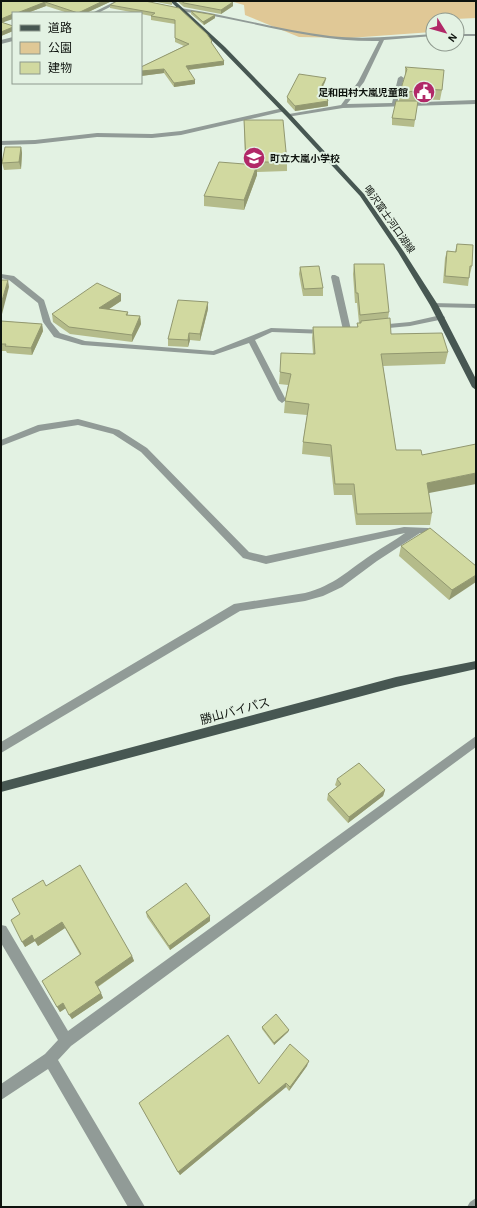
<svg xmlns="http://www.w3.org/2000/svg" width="477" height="1208" font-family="'Alegreya Sans','Noto Sans JP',sans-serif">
	<rect width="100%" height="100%" fill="#e3f2e3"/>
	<path fill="#e0c896" d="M230,1H476V18L433,20V31L432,32L349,38L299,37L245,15L244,5Z"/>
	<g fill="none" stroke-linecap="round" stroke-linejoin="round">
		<path fill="#919b97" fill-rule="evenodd" d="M116,1H122L98,13H92Z
			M171,7C224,13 276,30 330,36C364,40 399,36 433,34V36L384,40L364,82L347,104L392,103L398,78L401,76L404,78L397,103L476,100V104L343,108L287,117V115L289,114L341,105L358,82L379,41C325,42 276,28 224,18C206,14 187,13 169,9Z
			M457,34H476V36H457Z
			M13,37V41L1,44V40Z
			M283,108L285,109V111L181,135L152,138L97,137L35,144L1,145V141L35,140L97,133L152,134L181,131Z
			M1,274L14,276L44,300L51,322L60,333L85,341L213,351L271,328L326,330L330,332L326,334L272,332L255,340L286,400L282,403L278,400L249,343L214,355L82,345L54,337L43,322L38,303L9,280L1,278Z
			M332,275H335L339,277L351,330L350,332H347L343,330L331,277Z
			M431,303L476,304V308L434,307L430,305Z
			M441,315L445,317L444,319L410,326L378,329L374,327L378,325L410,322Z
			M78,419L119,430L147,448L249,552L266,556L404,527L428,528L442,539L437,543L423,533H420L377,561L342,587L323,596L305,601L240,611L1,753V742L234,604L305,593C335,585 347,571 371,555C383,547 394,541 405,533L266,564L243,558L141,452L113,434L78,425L40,431L1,446V440L38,425Z
			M476,736V747L71,1046L58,1060L145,1207H128L48,1069L1,1100V1084L45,1054L58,1040L1,943V925L6,926L68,1031Z
			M476,1198V1207H467L470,1202Z"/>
		<path fill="#475752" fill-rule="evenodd" d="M170,1H175L225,47L291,115L364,194L404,252L438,305L476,379V390L472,387L430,305L398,252L360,196L287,117L221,49Z
			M476,661V669L396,687L1,792V782L396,677Z"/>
	</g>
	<path fill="#b4bb8a" d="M1,1H112L86,13H68L46,6L27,13H13L3,23L13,26V31L1,36Z
		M145,1L212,41V44L224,61V65L188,70L195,84L174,87L164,73L141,76V67L184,46L175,42V24L151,20V16L141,14V13H136L110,8V5Z
		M151,1H172V5Z
		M177,1H227L233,2V6L221,14L184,7Z
		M191,11L215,15V18L204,25L191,14Z
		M405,67L442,90L440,100L418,99L414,127L392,125V118L399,101L400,92L405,77Z
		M326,78L325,82L323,87L328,101V106L295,111L287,102V97Z
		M244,120L287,162V171L257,172V175L244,210L204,206V196L245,164Z
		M21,147L22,153L21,169L4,170L2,163Z
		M457,244L472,266L469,278L468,286L443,283L445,258L447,251L455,252Z
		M354,264L389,312L388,319L391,334L448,352L445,364L383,366L396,450L429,493L432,513L430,525H356L352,495H334L330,457L302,454L303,442L307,415L284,413L285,401L288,385L279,384L280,372L313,354L312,338L313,327H357V323H359L357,303H355L353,274Z
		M300,267L323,288V296H303L299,274Z
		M121,294V301L109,309L128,312V315L140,316L141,324L132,342L70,334L53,322L52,314Z
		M208,309L200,341L190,340L188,347L168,346V339Z
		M1,321L42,324L43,331L32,355L7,353L6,351H1Z
		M401,546L476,566L449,600L399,556Z
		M337,779L385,790L383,796L348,823L327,800L328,794L337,787L335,785Z
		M46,886L132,956L134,961L98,987L103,998L72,1019L66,1008L60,1012L57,1007L80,955L65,928L38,946L35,941L25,947L20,914Z
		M146,912L210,921L170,950L147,917Z
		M262,1027L289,1030L288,1032L274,1045L262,1029Z
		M307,1066L289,1091L286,1087L180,1175L139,1103L259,1084Z"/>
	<path fill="#929870" d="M103,1H112L86,13H78Z
		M45,2L46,6L27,13H17Z
		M233,2V6L221,14V10Z
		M13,14V19L1,23V19Z
		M215,15V18L204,25L203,22Z
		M13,27V31L1,36V32Z
		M224,61V65L186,70V66Z
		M164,69V73L141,76V71Z
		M326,78L325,82L321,89L322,85Z
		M195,80V84L174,87V83Z
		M328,101V106L295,111V106Z
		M21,147L22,153L21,169L19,162Z
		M257,165V175L244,210V200Z
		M8,280L9,287L1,318V304Z
		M121,294V301L100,315L99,308Z
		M208,302V309L200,341V334Z
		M140,316L141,324L132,342V335Z
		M42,324L43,331L32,355L31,348Z
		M189,333L190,340L188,347V340Z
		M476,473V484L424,494L427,483Z
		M476,575V582L449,600L452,590Z
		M385,790L383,796L348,823L349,817Z
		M210,916V921L170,950L169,946Z
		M62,922L65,928L38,946L35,941L25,947L22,942L32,935Z
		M132,956L134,961L97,987L95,982Z
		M101,993L103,998L72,1019L69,1015Z
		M63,1003L66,1008L60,1012L57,1007Z
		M289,1030L288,1032L274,1045V1043Z
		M309,1061L307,1066L289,1091L290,1087Z
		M286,1083V1087L180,1175L178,1172Z"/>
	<path fill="#d1d9a0" stroke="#929870" d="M1,1H103L78,13L45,2L17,13H13V14L1,19Z
		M117,1H145L179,8L207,34L212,41L211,42L224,61L186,66L195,80L174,83L164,69L141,71V67L189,44L175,38V20L151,16L155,13L110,5Z
		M181,1H227L233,2L221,10L184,3Z
		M191,11L215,15L203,22Z
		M1,22L13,26V27L1,32Z
		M405,67L444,70L442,90L420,89L419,91L400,92L407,69Z
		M299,74L326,78L322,85L328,101L295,106L287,97Z
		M396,101H418L415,120L392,118Z
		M244,120H283L287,162H246Z
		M5,147H21L19,162L2,163Z
		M219,162L257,165L244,200L204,196Z
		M457,244L473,245L472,266H470L469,278L445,276L447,251L456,252Z
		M354,264H384L389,312L360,315L358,293H356Z
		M319,266L323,288L304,289L300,267Z
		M1,280H8L1,304Z
		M97,283L121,294L99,308L128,312L126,315L140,316L132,335L69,327L52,314Z
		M178,300L208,302L200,334L189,333L188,340L168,339Z
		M390,318L391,334L442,333L448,352L381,354L396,450H421L422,455L476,444V473L427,483L432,513L357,514L354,484H335L331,445L303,442L309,404L285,401L291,374L280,372L281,353L315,354L313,327H358L357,323H361V321Z
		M1,321L42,324L31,348L5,346L6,344H1Z
		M430,528L476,566V575L452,590L401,546Z
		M359,763L385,790L349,817L328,794L341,784L337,779Z
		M80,865L132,956L95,982L101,993L69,1015L63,1003L57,1007L42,981L81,954L62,922L34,940L32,935L22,942L11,920L20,914L12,899L43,880L46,886Z
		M186,883L210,916L169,946L146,912Z
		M276,1014L289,1030L274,1043L262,1027Z
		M228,1035L259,1084L290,1044L309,1061L290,1087L286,1083L178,1172L139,1103Z"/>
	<defs>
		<g id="civic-disc" transform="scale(1.15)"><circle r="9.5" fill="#b12868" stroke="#e3f2e3"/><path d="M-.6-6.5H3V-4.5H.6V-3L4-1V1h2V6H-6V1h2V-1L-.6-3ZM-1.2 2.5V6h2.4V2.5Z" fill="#fff"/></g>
		<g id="school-disc" transform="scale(1.15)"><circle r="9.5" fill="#b12868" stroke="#e3f2e3"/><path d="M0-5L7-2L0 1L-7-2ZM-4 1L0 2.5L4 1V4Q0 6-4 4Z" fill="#fff"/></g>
	</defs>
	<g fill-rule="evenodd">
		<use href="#civic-disc" x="424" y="92"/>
		<use href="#school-disc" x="254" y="158"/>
	</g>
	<g text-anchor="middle" stroke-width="4" stroke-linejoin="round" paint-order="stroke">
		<g font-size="10" font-weight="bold" fill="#0e130e" stroke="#e3f2e3" text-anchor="end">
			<text x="408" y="96">足和田村大嵐児童館</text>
			<text x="270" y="162" text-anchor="start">町立大嵐小学校</text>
		</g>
		<g font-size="10" fill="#0e130e" stroke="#e3f2e3">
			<text transform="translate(390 219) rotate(55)" y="4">鳴沢富士河口湖線</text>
		</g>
		<g font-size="12" fill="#0e130e" stroke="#e3f2e3">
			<text transform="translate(235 711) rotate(-15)" y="4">勝山バイパス</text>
		</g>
	</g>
	<rect width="477" height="1208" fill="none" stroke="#0e130e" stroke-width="4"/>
	<rect x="12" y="12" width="130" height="72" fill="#e3f2e3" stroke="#8e998e"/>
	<rect x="20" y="25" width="20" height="6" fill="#475752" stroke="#8e998e"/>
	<text x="48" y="32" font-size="12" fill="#0e130e">道路</text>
	<rect x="20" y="42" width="20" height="12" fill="#e0c896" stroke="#8e998e"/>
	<text x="48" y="52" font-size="12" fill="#0e130e">公園</text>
	<rect x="20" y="62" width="20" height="12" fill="#d1d9a0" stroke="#8e998e"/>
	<text x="48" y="72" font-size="12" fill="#0e130e">建物</text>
	<g transform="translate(445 32) rotate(127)"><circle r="19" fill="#e3f2e3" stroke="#8e998e"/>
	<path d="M0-3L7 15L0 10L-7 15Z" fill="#b12868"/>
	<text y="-6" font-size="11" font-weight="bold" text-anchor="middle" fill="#0e130e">N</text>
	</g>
</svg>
